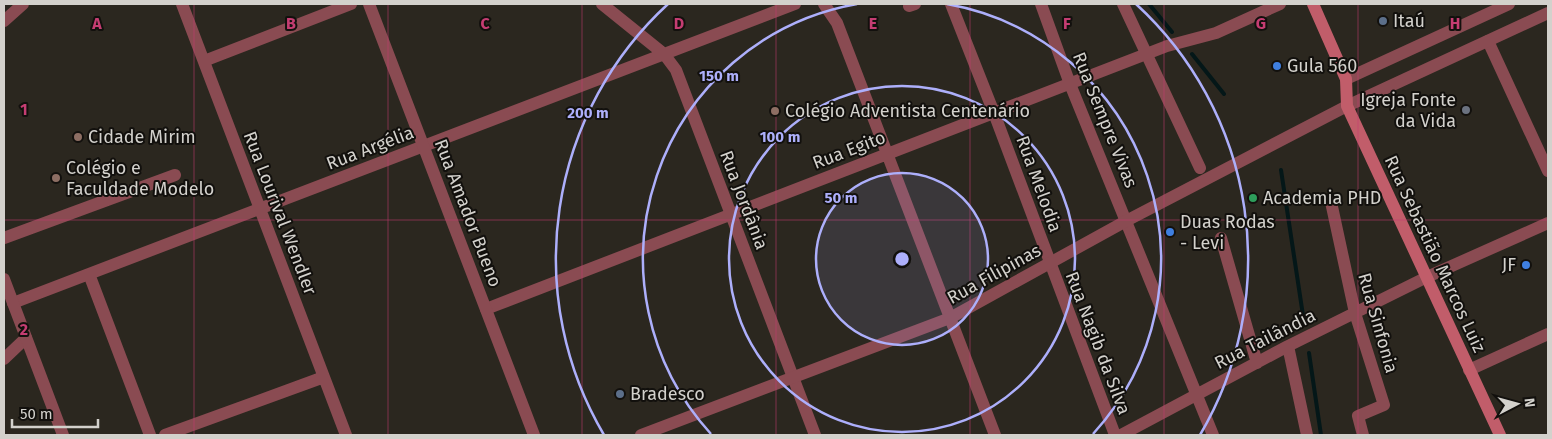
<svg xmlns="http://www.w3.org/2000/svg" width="1552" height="439" font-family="'Fira Sans',sans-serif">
	<rect width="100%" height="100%" fill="#2b271f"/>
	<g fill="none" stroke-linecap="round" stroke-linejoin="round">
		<path stroke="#041718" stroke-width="4" d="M1149,4L1172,32
			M1192,54L1224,94
			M1281,170L1304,322
			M1309,353L1321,435"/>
		<path stroke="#8a4b52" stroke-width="12" d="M182,4L346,435
			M602,4L664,54L676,70L815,435
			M824,4L837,23L995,435
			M951,4L994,113L1115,435
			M1041,4L1070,84L1213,435
			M1123,4L1200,168
			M909,6L915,4
			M4,21L23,4
			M1488,41L1548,171
			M204,61L351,4
			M1331,202L1355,313L1384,405L1358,416L1363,435
			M4,238L175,175
			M1221,238L1257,363
			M89,274L150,435
			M13,303L795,4
			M486,309L1167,46L1216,33L1280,4
			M1288,346L1307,435
			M4,359L26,338
			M1469,370L1548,334
			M165,435L324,377
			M1121,435L1288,346L1427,277L1548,223"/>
		<path stroke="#8a4b52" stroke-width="12" d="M369,4L534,435
			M1346,79L1509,4
			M4,279L63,435
			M641,435L950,318L1126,221L1347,106L1548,13"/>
		<path stroke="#c15d6a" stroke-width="12" d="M1313,4L1346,79L1347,106L1500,435"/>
	</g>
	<path fill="none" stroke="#c53d72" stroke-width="1" stroke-opacity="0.55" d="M194,4V435M388,4V435M582,4V435M776,4V435M970,4V435M1164,4V435M1358,4V435M4,220H1548"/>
	<circle cx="902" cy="259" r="86" fill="#adaffb" fill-opacity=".12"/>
	<g fill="none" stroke="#adaffb" stroke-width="2.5">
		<circle cx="902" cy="259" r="86"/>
		<circle cx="902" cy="259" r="173"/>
		<path d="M711 434A259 259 0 0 1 857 4M947 4A259 259 0 0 1 1093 434"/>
		<path d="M604 435A346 346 0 0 1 668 4M1136 4A346 346 0 0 1 1200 435"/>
	</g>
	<g fill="#5c6f8a" stroke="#12100d" stroke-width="2">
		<circle cx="1383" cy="21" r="5"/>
		<circle cx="620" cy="394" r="5"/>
	</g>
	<g fill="#3f7fe0" stroke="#12100d" stroke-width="2">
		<circle cx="1277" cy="66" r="5"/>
		<circle cx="1170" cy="232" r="5"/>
		<circle cx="1526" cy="265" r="5"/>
	</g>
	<circle fill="#6b7280" stroke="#12100d" stroke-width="2" cx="1466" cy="110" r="5"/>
	<g fill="#8d6e63" stroke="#12100d" stroke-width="2">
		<circle cx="775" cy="111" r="5"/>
		<circle cx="78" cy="137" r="5"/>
		<circle cx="56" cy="178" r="5"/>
	</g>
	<circle fill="#2e9e5b" stroke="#12100d" stroke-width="2" cx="1253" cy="198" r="5"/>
	<g text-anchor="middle" stroke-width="4" stroke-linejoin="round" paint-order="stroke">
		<g font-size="18" fill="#d3d1cc" stroke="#12100d" text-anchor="start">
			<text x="1393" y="27">Itaú</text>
			<text x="1287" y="72">Gula 560</text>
			<text x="1456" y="106" text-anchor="end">Igreja Fonte<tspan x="1456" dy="21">da Vida</tspan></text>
			<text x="785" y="117">Colégio Adventista Centenário</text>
			<text x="88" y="143">Cidade Mirim</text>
			<text x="66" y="174">Colégio e<tspan x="66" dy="21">Faculdade Modelo</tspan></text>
			<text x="1263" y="204">Academia PHD</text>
			<text x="1180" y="228">Duas Rodas<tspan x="1180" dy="21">- Levi</tspan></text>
			<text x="1516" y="271" text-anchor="end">JF</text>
			<text x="630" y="400">Bradesco</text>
		</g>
		<g font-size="18" fill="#d3d1cc" stroke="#12100d">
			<text transform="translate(1105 120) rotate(68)" y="6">Rua Sempre Vivas</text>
			<text transform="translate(370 148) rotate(-21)" y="6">Rua Argélia</text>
			<text transform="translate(849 150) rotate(-21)" y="6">Rua Egito</text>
			<text transform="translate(1039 184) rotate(70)" y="6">Rua Melodia</text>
			<text transform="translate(744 200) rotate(69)" y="6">Rua Jordânia</text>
			<text transform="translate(280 213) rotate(69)" y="6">Rua Lourival Wendler</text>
			<text transform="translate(468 213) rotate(69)" y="6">Rua Amador Bueno</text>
			<text transform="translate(1435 254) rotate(65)" y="6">Rua Sebastião Marcos Luiz</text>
			<text transform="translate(994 274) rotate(-29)" y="6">Rua Filipinas</text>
			<text transform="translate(1378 323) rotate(74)" y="6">Rua Sinfonia</text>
			<text transform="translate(1265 339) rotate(-27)" y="6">Rua Tailândia</text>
			<text transform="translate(1098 343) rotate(69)" y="6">Rua Nagib da Silva</text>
		</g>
	</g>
	<g font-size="16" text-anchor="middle" font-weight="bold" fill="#c53d72" stroke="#12100d" stroke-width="4" stroke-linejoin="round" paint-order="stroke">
		<text x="97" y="29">A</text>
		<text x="291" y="29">B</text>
		<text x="485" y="29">C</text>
		<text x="679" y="29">D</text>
		<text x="873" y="29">E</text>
		<text x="1067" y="29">F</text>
		<text x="1261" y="29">G</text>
		<text x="1455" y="29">H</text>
		<text x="24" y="115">1</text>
		<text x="24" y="335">2</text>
	</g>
	<circle cx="902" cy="259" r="8" fill="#adaffb" stroke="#12100d" stroke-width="2.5"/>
	<g font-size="15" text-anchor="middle" font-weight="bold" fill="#adaffb" stroke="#12100d" stroke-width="4" stroke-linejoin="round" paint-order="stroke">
		<text x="719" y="81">150 m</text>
		<text x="588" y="118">200 m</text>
		<text x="780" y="142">100 m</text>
		<text x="841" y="203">50 m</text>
	</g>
	<rect width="1552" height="439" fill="none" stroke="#d3d1cc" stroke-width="10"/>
	<g transform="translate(1517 404) rotate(84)" stroke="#12100d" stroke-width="4" paint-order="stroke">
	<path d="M0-4L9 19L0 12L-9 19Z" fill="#d3d1cc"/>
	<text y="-8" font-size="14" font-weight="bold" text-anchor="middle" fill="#d3d1cc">N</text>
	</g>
	<path d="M12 419v8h86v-8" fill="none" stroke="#d3d1cc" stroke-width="2.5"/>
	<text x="20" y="419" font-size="15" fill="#d3d1cc" stroke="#12100d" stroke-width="4" paint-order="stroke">50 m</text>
</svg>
